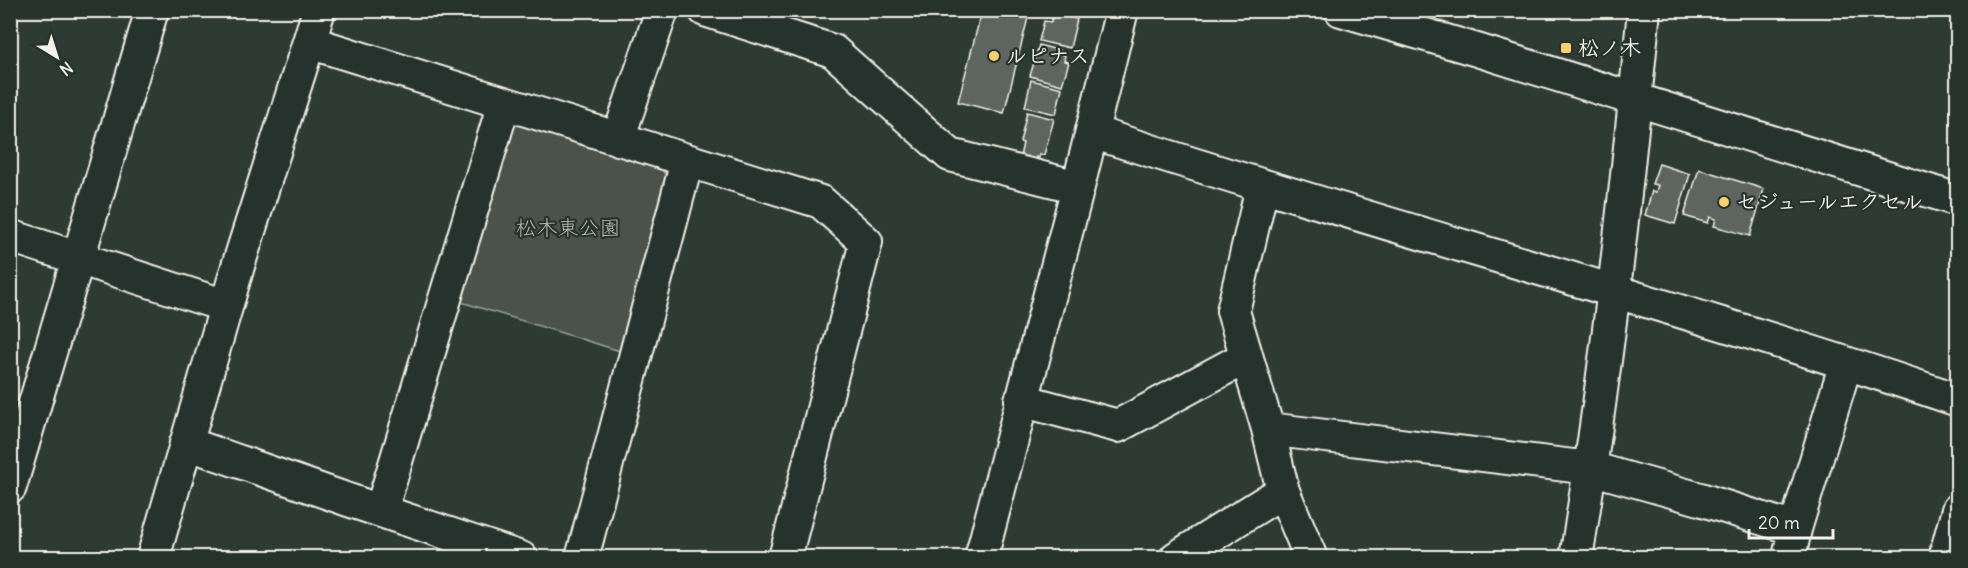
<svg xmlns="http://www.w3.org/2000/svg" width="1968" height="568" font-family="Delius,'Klee One',sans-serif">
	<rect width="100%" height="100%" fill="#2e3b34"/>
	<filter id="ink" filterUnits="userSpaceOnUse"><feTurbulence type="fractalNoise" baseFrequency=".0167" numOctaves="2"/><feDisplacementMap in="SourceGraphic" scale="12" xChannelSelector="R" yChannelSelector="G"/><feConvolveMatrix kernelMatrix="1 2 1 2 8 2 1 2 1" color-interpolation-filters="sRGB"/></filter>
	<g filter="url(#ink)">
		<path fill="#48524c" stroke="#9ea29a" stroke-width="1.5" d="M520,122L660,166L668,180L620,351L458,301L509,131Z"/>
		<path fill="#5c655e" stroke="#f4f1e8" stroke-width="1.5" d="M982,10H1030L1004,113L958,102Z
			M1053,14L1077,19L1070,48L1039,41L1044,21L1051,22Z
			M1039,45L1061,51L1060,54L1065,55L1064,61L1069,62L1062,85L1030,76Z
			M1031,80L1062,88L1056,114L1025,107Z
			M1027,112L1054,119L1044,155L1039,154V158L1036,157L1035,160L1020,157L1023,143L1020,142Z
			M1659,164L1690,174L1675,224L1645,215L1652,191L1656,192L1658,185L1652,184Z
			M1699,169L1764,189L1750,236L1714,226L1716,219L1710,217L1708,223L1684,216Z"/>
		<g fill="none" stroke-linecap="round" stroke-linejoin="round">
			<g stroke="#f4f1e8" stroke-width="36">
				<path id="minor" d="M705,10L833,51L950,155L1078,187
					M1341,10L1477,50L1958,200
					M309,42L821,202L866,242L785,558
					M1092,132C1379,225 1671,303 1958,400
					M618,139L662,10
					M1262,187L1233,311L1268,429L1283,491L1311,558
					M10,236L226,306
					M1021,400L1118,426L1246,357
					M1268,429L1590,468L1700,499L1795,529
					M186,443L357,503L521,558
					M10,487L152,10
					M381,511L504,103
					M153,558L238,266L319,10
					M582,558L687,161
					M981,558L1078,187L1122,10
					M1176,558L1283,491
					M1576,558C1606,376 1626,194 1644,10
					M1789,558L1795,529L1846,363
					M1945,558L1958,510"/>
			</g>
			<use href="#minor" stroke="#26332d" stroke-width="32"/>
		</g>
	</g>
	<g fill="#ffd166" stroke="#26332d" stroke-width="2">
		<rect x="1560" y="42" width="12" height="12" rx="3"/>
		<circle cx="994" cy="56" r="6"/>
		<circle cx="1724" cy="202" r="6"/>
	</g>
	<g text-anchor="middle" stroke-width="4.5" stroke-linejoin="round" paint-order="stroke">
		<g font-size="21" font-weight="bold" fill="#f4f1e8" stroke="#26332d" text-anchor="start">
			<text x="1578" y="55">松ノ木</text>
			<text x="1006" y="63">ルピナス</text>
			<text x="1736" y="209">セジュールエクセル</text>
		</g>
		<g font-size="21" fill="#b8b9b1" stroke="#26332d">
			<text x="568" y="235">松木東公園</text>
		</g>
	</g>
	<rect width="1968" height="568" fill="none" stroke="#26332d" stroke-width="36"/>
	<rect x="18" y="18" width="1932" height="532" fill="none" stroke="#f4f1e8" stroke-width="2" filter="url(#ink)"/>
	<g transform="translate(57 57) rotate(142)" stroke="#26332d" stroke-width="4.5" paint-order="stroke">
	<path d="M0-4.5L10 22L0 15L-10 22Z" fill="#f4f1e8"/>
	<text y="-9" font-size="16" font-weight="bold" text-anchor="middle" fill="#f4f1e8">N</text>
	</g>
	<path d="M1749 529v9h84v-9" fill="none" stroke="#f4f1e8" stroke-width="3"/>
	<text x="1758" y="529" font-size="18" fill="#f4f1e8" stroke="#26332d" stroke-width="4.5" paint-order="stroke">20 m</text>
</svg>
